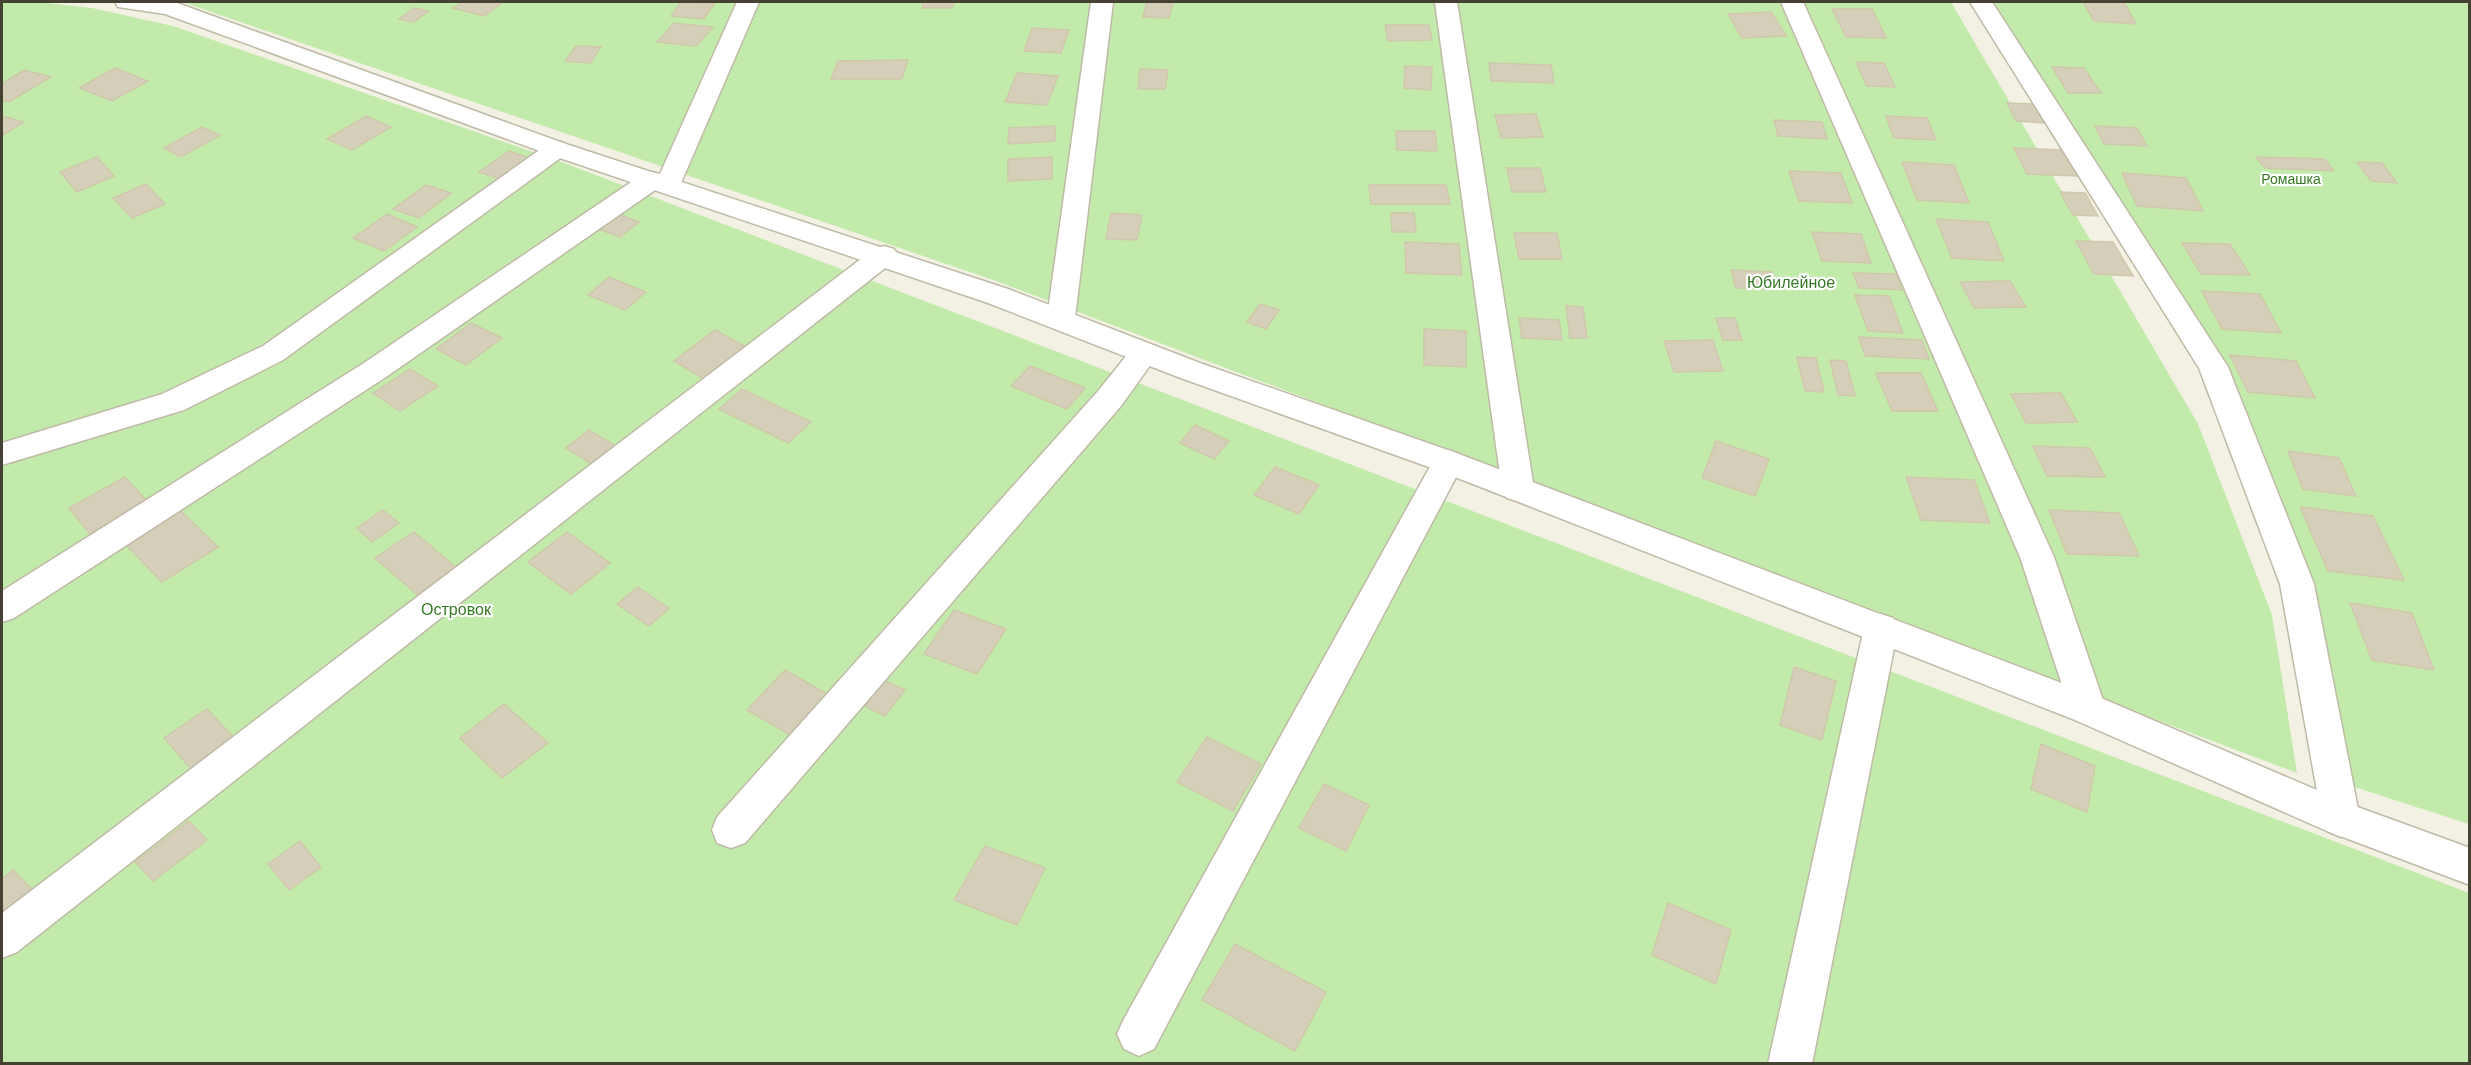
<svg xmlns="http://www.w3.org/2000/svg" width="2471" height="1065" font-family="'DM Sans',sans-serif">
	<rect width="100%" height="100%" fill="#f3f1e4"/>
	<path fill="#c2eaaa" d="M2,2H39L92,8L173,26L567,164L2469,893V1063L2,1064Z
		M182,2H1951L2198,424L2272,615L2297,773L996,281Z
		M1977,2H2469V824L2345,784L2236,430Z"/>
	<path fill="#d5ceb8" stroke="#d0c8ab" stroke-width="1.5" d="M463,2H503L484,16L453,8Z
		M681,2L714,4L704,19L671,16Z
		M924,2H954L952,8H922Z
		M1147,2H1173L1169,18L1143,17Z
		M2083,2H2124L2136,24L2094,21Z
		M414,8L429,11L414,22L399,19Z
		M1832,9H1872L1886,38L1846,37Z
		M1771,12L1786,36L1742,38L1728,14Z
		M674,23L713,27L696,46L657,42Z
		M1385,25H1429L1432,40L1388,41Z
		M1032,28L1069,30L1061,53L1024,51Z
		M576,46L601,47L590,63L565,61Z
		M908,60L902,79H831L838,61Z
		M1856,62L1884,63L1895,87L1867,86Z
		M1489,63L1551,65L1554,83L1491,81Z
		M1405,66L1432,67L1431,90L1404,88Z
		M2052,67L2084,68L2101,93H2068Z
		M115,68L148,81L112,101L79,88Z
		M1140,69L1168,70L1165,89H1138Z
		M24,70L51,77L9,102L2,100V84Z
		M1017,73L1058,76L1047,105L1005,102Z
		M2007,103L2035,104L2044,123L2016,121Z
		M1536,114L1543,137L1501,138L1495,115Z
		M2,116L24,122L2,136Z
		M366,116L391,127L352,150L327,139Z
		M1886,116L1927,118L1936,140L1894,138Z
		M1774,120L1822,122L1827,139L1778,136Z
		M1055,126V141L1008,144L1009,128Z
		M2095,126L2137,128L2147,146L2104,144Z
		M202,127L220,135L181,157L164,148Z
		M1396,131H1435L1437,151L1397,150Z
		M2014,148L2063,150L2077,176L2027,174Z
		M509,151L529,158L500,179L479,172Z
		M97,157L114,176L77,192L60,172Z
		M1052,157V179L1008,181V159Z
		M2256,157L2325,159L2334,171L2265,168Z
		M1902,162L1954,165L1969,203L1917,200Z
		M2357,162L2382,163L2397,183L2371,181Z
		M1507,168H1540L1546,192H1512Z
		M1789,171L1841,173L1852,203L1799,201Z
		M2122,173L2186,178L2203,211L2137,206Z
		M146,184L165,204L132,218L113,198Z
		M426,185L451,193L419,218L393,209Z
		M1369,185H1446L1450,204H1371Z
		M2060,192L2085,193L2098,216L2073,215Z
		M1111,213L1142,215L1137,240L1106,239Z
		M1391,213H1414L1416,232H1392Z
		M387,214L417,227L384,251L353,238Z
		M618,214L639,222L620,237L598,229Z
		M1936,219L1988,222L2004,261L1952,258Z
		M1812,232L1861,234L1871,263L1822,261Z
		M1514,233H1557L1562,259H1519Z
		M2076,241L2113,242L2133,276L2094,274Z
		M1405,242L1459,244L1462,275L1406,273Z
		M2182,243L2230,244L2250,275L2201,274Z
		M1731,270L1772,272L1777,289L1736,288Z
		M1853,273L1896,274L1902,290L1859,288Z
		M609,277L646,292L625,310L588,295Z
		M2010,281L2026,307L1974,308L1960,282Z
		M2202,291L2260,294L2281,333L2222,329Z
		M1855,295L1889,296L1903,333L1868,331Z
		M1260,304L1279,310L1266,329L1247,322Z
		M1566,306L1583,307L1587,338H1570Z
		M1519,318L1559,320L1562,340L1522,338Z
		M1716,318H1735L1742,340H1723Z
		M471,323L502,338L466,365L436,349Z
		M1424,329L1466,331V367L1424,365Z
		M715,330L748,348L706,380L674,361Z
		M1859,337L1922,340L1929,359L1865,356Z
		M1713,340L1723,371L1674,372L1664,341Z
		M2230,355L2296,361L2315,398L2248,392Z
		M1797,357L1816,358L1824,392L1805,391Z
		M1830,360L1846,361L1855,396L1838,395Z
		M1030,366L1085,388L1067,409L1011,386Z
		M410,369L438,386L400,411L373,393Z
		M1876,373H1921L1938,411H1892Z
		M742,389L811,422L788,443L719,409Z
		M2061,393L2077,422L2026,423L2011,394Z
		M1195,425L1229,441L1214,459L1180,443Z
		M589,430L616,446L592,464L566,448Z
		M1716,441L1769,459L1755,496L1702,478Z
		M2033,446L2090,448L2105,477L2047,476Z
		M2288,451L2339,458L2356,496L2303,489Z
		M1275,467L1319,485L1299,514L1254,495Z
		M125,477L148,502L90,534L69,508Z
		M1906,477L1974,480L1990,523L1921,520Z
		M2300,507L2373,516L2404,580L2328,571Z
		M383,510L399,523L372,542L357,528Z
		M2049,510L2119,513L2139,556L2067,554Z
		M181,511L218,547L162,582L125,544Z
		M414,532L458,569L419,596L375,558Z
		M567,532L610,563L571,594L528,562Z
		M638,587L669,608L649,626L617,604Z
		M2350,603L2412,613L2434,670L2372,660Z
		M954,610L1006,629L977,674L924,654Z
		M1794,667L1836,681L1822,740L1780,725Z
		M785,670L827,694L790,735L747,710Z
		M881,679L905,690L885,716L861,704Z
		M504,704L548,743L502,778L460,738Z
		M207,709L235,739L192,770L164,738Z
		M1207,737L1261,764L1233,811L1177,782Z
		M2041,744L2095,766L2087,812L2031,789Z
		M1324,784L1369,805L1346,851L1299,828Z
		M189,821L207,840L153,881L135,862Z
		M300,841L321,867L289,890L268,864Z
		M985,846L1045,868L1017,925L954,900Z
		M13,870L33,890L2,914V879Z
		M1668,903L1731,930L1716,984L1652,955Z
		M1235,944L1326,992L1295,1051L1202,1000Z"/>
	<g fill="none" stroke-linecap="round" stroke-linejoin="round">
		<g stroke="#bfbaa6" stroke-width="3">
			<path id="service" d="M1091,2H1113L1075,318L1071,325L1061,328L1051,325L1047,318Z
				M1435,2H1457L1534,489L1529,498L1518,501L1507,498L1502,489Z
				M1781,2H1803L2054,557L2106,709L2101,720L2088,725L2075,720L2070,709L2020,557Z"/>
		</g>
		<g stroke="#bfbaa6" stroke-width="3">
			<path id="minor" d="M737,2H759L678,190L669,192L658,188L386,377L14,618L2,622V591L364,363L643,174L652,172L660,174Z
				M1970,2H1992L2228,367L2314,584L2360,819L2355,831L2341,837L2327,831L2322,819L2280,584L2199,368Z
				M557,141L566,144L570,149L566,154L283,360L184,410L2,465V443L162,394L263,346L548,144Z
				M884,246L894,249L898,255L894,261L17,952L2,958V913L874,249Z
				M1144,343L1154,346L1159,353L1121,406L745,843L731,848L717,843L712,830L717,817L1099,390L1134,346Z
				M1448,450L1459,454L1464,462L1154,1049L1139,1056L1124,1049L1117,1034L1124,1019L1437,454Z
				M1881,614L1893,618L1898,628L1812,1064H1768L1864,628L1869,618Z"/>
		</g>
		<g stroke="#bfbaa6" stroke-width="3">
			<path id="tertiary" d="M115,2L177,3L566,144L1008,289L1200,363L1459,454L2101,698L2352,805L2470,848V885L2327,831L2075,720L1437,470L1178,377L988,303L548,154L165,14L118,7Z"/>
		</g>
		<use href="#service" fill="#fff" fill-rule="evenodd"/>
		<use href="#minor" fill="#fff" fill-rule="evenodd"/>
		<use href="#tertiary" fill="#fff" fill-rule="evenodd"/>
	</g>
	<g text-anchor="middle" stroke-width="4.5" stroke-linejoin="round" paint-order="stroke">
		<g font-size="14" fill="#367924" stroke="#fff">
			<text x="2291" y="184">Ромашка</text>
		</g>
		<g font-size="16" fill="#367924" stroke="#fff">
			<text x="1791" y="288">Юбилейное</text>
			<text x="456" y="615">Островок</text>
		</g>
	</g>
	<rect width="2471" height="1065" fill="none" stroke="#454133" stroke-width="6"/>
</svg>
